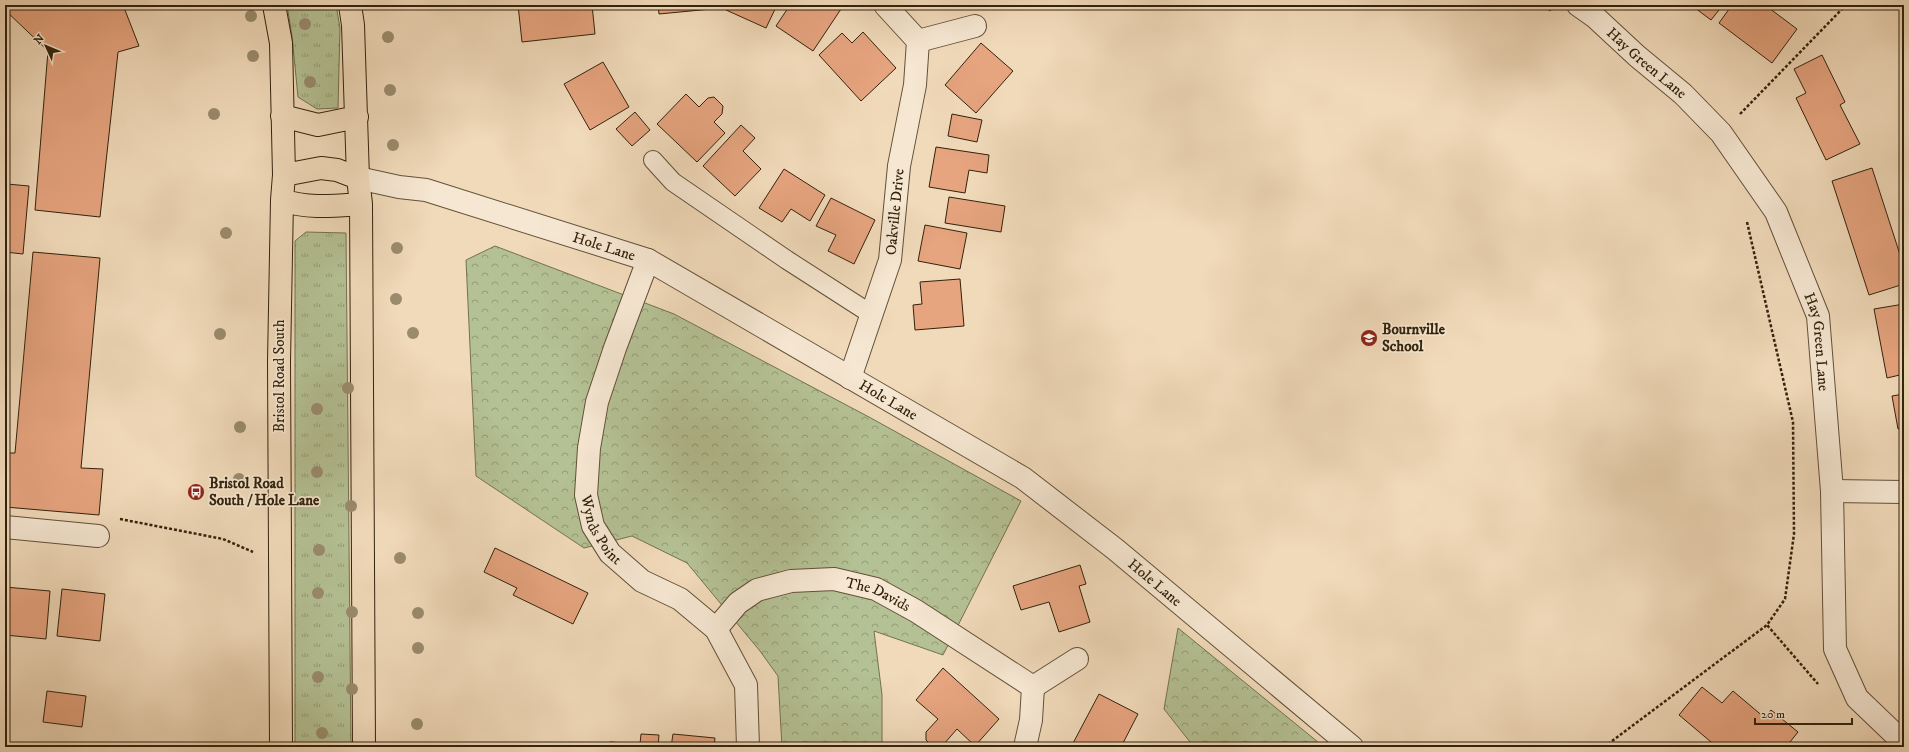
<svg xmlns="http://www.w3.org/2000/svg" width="1909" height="752" font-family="'IM FELL DW Pica',serif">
	<defs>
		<pattern id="grass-tufts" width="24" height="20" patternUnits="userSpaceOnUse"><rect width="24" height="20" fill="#b4c194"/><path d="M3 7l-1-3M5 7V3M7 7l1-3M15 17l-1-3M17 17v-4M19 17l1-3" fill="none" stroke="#939c77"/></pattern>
		<pattern id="forest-crowns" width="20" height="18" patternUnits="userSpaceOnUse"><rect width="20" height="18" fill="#b4c194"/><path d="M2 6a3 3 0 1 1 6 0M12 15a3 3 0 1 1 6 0" fill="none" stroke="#939c77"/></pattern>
	</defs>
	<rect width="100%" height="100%" fill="#f1daba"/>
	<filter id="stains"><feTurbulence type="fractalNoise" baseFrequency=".005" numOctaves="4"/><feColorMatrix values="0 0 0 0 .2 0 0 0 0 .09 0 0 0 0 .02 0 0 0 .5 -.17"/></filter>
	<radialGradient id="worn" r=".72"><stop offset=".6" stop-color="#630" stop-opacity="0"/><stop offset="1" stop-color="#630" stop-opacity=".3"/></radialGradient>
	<path fill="url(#grass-tufts)" stroke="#737250" d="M287,5H336L340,28L338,108L317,109L298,97L292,36Z
		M306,232L346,233L351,747H295V241Z"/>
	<path fill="url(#forest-crowns)" stroke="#737250" d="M495,246L674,314L869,417L1021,501L943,655L874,631L882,695V747H782L778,676L760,651L687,563L632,536L584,548L476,476L466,260Z
		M1178,628L1324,747H1194L1164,709Z"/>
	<path fill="#e6a47f" stroke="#32220c" d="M5,5H123L139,46L118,52L100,217L35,210L48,51L5,10Z
		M518,5H592L595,34L522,42Z
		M658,5H711V9L659,14Z
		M728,5H777L766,28L726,10Z
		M790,5H803L810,10L813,5H835L841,9L813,51L776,26Z
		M1691,5H1723L1711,20Z
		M1732,5H1765L1797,29L1772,63L1719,23Z
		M863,32L896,68L861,101L819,55L842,33L852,43Z
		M981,43L1013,71L976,113L945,85Z
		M1822,55L1845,102L1840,105L1860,144L1826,160L1796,98L1806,93L1794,69Z
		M603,62L629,107L590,130L564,84Z
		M686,94L699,107L708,98L714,97L723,106L722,114L714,122L725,133L697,162L657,124Z
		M635,112L650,130L632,146L616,129Z
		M952,114L982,120L977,142L948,136Z
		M741,125L755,138L743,151L761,169L735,196L703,166Z
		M936,147L989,155L987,173L969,170L965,193L929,187Z
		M1872,168L1904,267V284L1869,295L1832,181Z
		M784,169L825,195L810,221L791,209L782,222L759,208Z
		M7,184L29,186L23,254L5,252Z
		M949,197L1005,206L1001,232L945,223Z
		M831,198L875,220L854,264L828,251L836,235L816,226Z
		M925,225L967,233L960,269L918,261Z
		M33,252L100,258L81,468L103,469L99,515L5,507V453H15Z
		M960,279L964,326L915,330L913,305L922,304L920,282Z
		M1904,304V374L1887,378L1874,309Z
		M1904,394V428L1898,429L1892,396Z
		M495,548L588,593L573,624L513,595L517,588L484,572Z
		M1080,565L1086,584L1079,586L1090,622L1059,632L1049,602L1021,610L1013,586Z
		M5,587L50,591L46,639L5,635Z
		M62,589L105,594L100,641L57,636Z
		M943,668L999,719L975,746L957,729L943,745L933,747L926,740V732L938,719L916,700Z
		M1702,687L1722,703L1733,691L1765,718L1771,710L1798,732L1786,747H1717L1679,715Z
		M47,691L86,696L82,727L43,722Z
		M1099,694L1138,714L1121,747H1071Z
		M641,734L659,735L658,747H610V742L640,744Z
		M673,734L715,738L714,747H671Z"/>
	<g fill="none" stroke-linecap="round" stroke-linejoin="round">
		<g stroke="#625038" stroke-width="20">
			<path id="service" d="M653,160L673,182L787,260L871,314"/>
		</g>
		<g stroke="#625038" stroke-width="24">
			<g id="minor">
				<path id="s1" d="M1578,5L1595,17L1637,56L1683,94L1721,133L1776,212L1818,316L1832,491L1835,649L1857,698L1904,743"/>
				<path d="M918,41L975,26"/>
				<path id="s2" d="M358,178L399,187L426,190L648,260L1023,478L1115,549L1352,747"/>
				<path id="s3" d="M648,260L615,348L597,402L589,448L586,495L593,526L610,553L642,581L680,599L716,629L746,685L748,747"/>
				<path id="s4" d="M850,378L890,260L899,166L915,85L918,41L885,5"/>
				<path d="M1832,491L1904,492"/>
				<path d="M5,527L98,536"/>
				<path id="s5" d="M716,629L738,603L757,590L791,581L834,579L876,589L916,611L1033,687L1031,720L1025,747"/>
				<path d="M1033,687L1077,659"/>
			</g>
		</g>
		<g stroke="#32220c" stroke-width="24">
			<path id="trunk" d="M274,5L281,43L284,175L282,200L279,362L281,747
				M350,5L353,25L358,178L361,204L364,747
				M282,116L318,125L357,117
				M284,175L321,168L337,170L358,178
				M282,200C308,209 333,206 361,204"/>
		</g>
		<path stroke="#32220c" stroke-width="2.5" stroke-dasharray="3 2" stroke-linecap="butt" d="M1539,5L1551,10
			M1740,114L1846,5
			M1747,222L1793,422L1794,534L1785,599L1767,625L1818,684
			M120,519L223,539L253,552
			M1604,747L1767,625"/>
		<use href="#service" stroke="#f6e7d2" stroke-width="18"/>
		<use href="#minor" stroke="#f6e7d2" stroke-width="22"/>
		<use href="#trunk" stroke="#f1daba" stroke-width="22"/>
	</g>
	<g fill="#9a8b6d">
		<circle cx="251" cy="16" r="6"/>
		<circle cx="305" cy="24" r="6"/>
		<circle cx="388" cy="37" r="6"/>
		<circle cx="253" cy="56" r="6"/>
		<circle cx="310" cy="82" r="6"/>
		<circle cx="390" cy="90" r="6"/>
		<circle cx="214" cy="114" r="6"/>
		<circle cx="393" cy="145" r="6"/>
		<circle cx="226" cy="233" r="6"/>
		<circle cx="397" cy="248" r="6"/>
		<circle cx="396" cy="299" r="6"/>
		<circle cx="413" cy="333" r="6"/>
		<circle cx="220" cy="334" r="6"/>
		<circle cx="348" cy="388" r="6"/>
		<circle cx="317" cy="409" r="6"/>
		<circle cx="240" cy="427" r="6"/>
		<circle cx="317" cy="472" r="6"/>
		<circle cx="239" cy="479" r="6"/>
		<circle cx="351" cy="506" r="6"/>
		<circle cx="319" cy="550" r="6"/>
		<circle cx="400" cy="558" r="6"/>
		<circle cx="318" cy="593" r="6"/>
		<circle cx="352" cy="612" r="6"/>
		<circle cx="418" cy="613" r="6"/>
		<circle cx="418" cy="648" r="6"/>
		<circle cx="318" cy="677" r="6"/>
		<circle cx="352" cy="689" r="6"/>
		<circle cx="417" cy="724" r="6"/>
		<circle cx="322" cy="733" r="6"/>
	</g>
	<defs>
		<g id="school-disc" transform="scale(0.9)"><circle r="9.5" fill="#8f2418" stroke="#f6e7d2"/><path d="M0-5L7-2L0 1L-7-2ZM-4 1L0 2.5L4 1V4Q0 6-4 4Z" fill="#fff"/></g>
		<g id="bus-disc" transform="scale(0.9)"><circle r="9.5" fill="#8f2418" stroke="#f6e7d2"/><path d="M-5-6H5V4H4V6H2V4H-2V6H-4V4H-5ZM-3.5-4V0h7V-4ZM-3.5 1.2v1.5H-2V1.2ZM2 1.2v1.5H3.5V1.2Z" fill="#fff"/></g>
	</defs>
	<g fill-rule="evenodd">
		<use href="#school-disc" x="1369" y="338"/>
		<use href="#bus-disc" x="196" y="492"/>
	</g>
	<g text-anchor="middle" stroke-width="3.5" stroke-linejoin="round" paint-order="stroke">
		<g font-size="15" fill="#32220c" stroke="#f6e7d2">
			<text dy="5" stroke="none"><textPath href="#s1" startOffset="90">Hay Green Lane</textPath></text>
			<text dy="5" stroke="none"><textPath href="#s4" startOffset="173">Oakville Drive</textPath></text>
			<text dy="5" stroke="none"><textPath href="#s2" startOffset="256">Hole Lane</textPath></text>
			<text dy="5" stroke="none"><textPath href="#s1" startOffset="426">Hay Green Lane</textPath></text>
			<text transform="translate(279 376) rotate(-90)" y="5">Bristol Road South</text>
			<text dy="5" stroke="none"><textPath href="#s2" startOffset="580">Hole Lane</textPath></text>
			<text dy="5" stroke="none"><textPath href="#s3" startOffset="283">Wynds Point</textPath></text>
			<text dy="5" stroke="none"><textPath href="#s2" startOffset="904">Hole Lane</textPath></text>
			<text dy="5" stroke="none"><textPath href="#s5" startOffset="182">The Davids</textPath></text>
		</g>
		<g font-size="15" font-weight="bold" fill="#32220c" stroke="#f6e7d2" text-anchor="start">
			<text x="1382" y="334">Bournville<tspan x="1382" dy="17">School</tspan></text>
			<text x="209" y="488">Bristol Road<tspan x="209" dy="17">South / Hole Lane</tspan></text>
		</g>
	</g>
	<rect width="1909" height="752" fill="none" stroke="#f1daba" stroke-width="20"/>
	<rect x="6" y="6" width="1897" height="740" fill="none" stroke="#32220c" stroke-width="2"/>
	<rect x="10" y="10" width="1889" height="732" fill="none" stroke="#32220c"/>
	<g transform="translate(46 46) rotate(314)" stroke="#f6e7d2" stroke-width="3" paint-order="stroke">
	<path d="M0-3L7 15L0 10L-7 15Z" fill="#32220c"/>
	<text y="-6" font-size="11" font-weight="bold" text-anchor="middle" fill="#32220c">N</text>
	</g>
	<path d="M1755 718v6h97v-6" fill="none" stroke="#32220c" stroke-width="2"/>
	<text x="1761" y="718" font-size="12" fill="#32220c" stroke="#f6e7d2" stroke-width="3" paint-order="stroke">20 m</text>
	<rect width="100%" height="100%" filter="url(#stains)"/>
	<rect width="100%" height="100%" fill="url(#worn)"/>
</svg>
